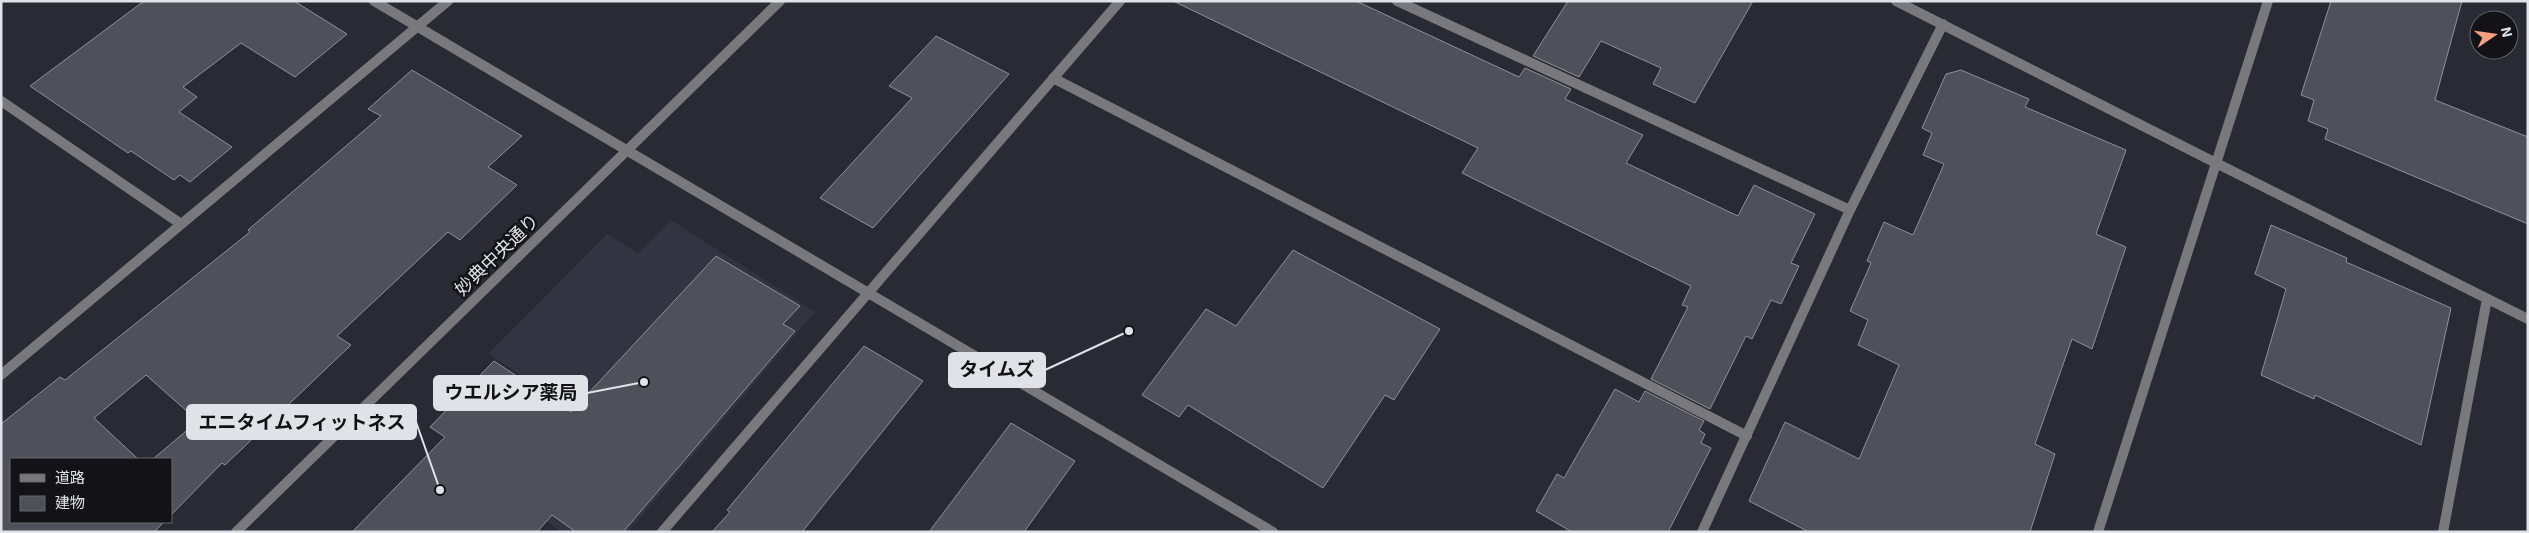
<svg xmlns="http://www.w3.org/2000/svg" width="2529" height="533" font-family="'Exo 2','Noto Sans JP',sans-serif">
	<rect width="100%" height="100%" fill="#292a33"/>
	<path fill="#323441" d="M671,220L815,312L628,532H562L501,490L575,410L488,354L607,234L638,253Z"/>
	<path fill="#4f515a" stroke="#8e909a" d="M144,1H294L347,34L295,77L241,43L183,87L197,97L179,112L232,147L190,182L180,175L174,180L131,151L128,153L30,86Z
		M1173,1H1356L1519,77L1525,68L1571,89L1565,99L1643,135L1626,163L1738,216L1754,185L1815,214L1791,263L1799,266L1781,304L1771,300L1752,339L1746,336L1710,409L1651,379L1688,307L1682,305L1691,286L1462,173L1478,148Z
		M1568,1H1753L1695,103L1653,84L1661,68L1601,41L1579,77L1533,56Z
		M2331,1H2462L2435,100L2528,137V224L2325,139L2328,129L2308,121L2314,100L2301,95Z
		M936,36L1009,74L873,228L820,198L912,98L889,86Z
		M412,70L522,136L488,167L517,185L460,240L448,232L337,336L351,345L225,465L222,463L171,515V459H153L198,421L146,375L94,418L138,459H11V522H164L154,532H1V424L60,377L65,380L250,232L248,230L381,116L368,109Z
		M1961,70L2029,99L2025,107L2126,150L2096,234L2126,247L2092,349L2072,339L2035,444L2055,454L2030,532H1809L1749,501L1785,422L1859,459L1899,365L1858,345L1868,320L1850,311L1871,263L1867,261L1884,222L1913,235L1944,164L1923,155L1932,133L1922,128L1946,74Z
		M2271,225L2347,258L2346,262L2451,308L2421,445L2315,395L2314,399L2261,375L2286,289L2255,274Z
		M1293,250L1440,329L1394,400L1385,395L1323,488L1188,405L1179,417L1142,395L1206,309L1236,326Z
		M716,256L800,306L783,324L795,331L623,532H576L552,515L537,532H352L445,437L430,427L494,361L571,412Z
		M864,346L923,381L802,532H712L730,512L727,510Z
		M1615,389L1639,402L1645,391L1704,421L1699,430L1705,434L1701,443L1711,448L1668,532H1572L1536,511L1557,474L1564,478Z
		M1011,423L1075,461L1024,532H929Z"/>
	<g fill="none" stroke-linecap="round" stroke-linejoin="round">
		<path stroke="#78787d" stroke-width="10" d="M1397,1L1850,210
			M1053,78L1747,436
			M1,101L181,224
			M2216,163L2528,319
			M1,375L448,1
			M662,532L1120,1
			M1702,532L1850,210L1943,24
			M2443,532L2487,299"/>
		<path stroke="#78787d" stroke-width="10" d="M374,1L1273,532
			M1896,1L2216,163
			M236,532L780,1
			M2098,532L2268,1"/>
	</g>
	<g text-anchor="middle" stroke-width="5" stroke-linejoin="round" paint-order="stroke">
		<g font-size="18" fill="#e1e2e7" stroke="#131317">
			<text transform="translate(497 255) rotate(-44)" y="6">妙典中央通り</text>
		</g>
	</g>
	<path fill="none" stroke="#e1e2e7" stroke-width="2" d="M1129 331L1045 370M644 382L587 393M440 490L416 422"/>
	<g fill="#e1e2e7" stroke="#131317" stroke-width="2">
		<circle cx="1129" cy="331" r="5"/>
		<circle cx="644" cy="382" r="5"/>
		<circle cx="440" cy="490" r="5"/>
	</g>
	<g fill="#e1e2e7" stroke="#e1e2e7" stroke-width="2">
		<rect x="949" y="353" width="96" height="34" rx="5"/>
		<rect x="434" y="376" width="153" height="34" rx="5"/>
		<rect x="187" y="405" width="229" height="34" rx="5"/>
	</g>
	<g font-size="19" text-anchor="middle" font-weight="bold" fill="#111">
		<text x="997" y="376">タイムズ</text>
		<text x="511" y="399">ウエルシア薬局</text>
		<text x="302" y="429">エニタイムフィットネス</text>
	</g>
	<rect width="2529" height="533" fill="none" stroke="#e1e2e7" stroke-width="5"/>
	<rect x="10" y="458" width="162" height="65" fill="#131317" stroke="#65666a"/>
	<rect x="20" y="474" width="25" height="8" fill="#78787d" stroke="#65666a"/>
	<text x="55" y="483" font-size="15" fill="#e1e2e7">道路</text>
	<rect x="20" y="496" width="25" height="15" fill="#4f515a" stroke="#65666a"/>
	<text x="55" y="508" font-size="15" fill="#e1e2e7">建物</text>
	<g transform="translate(2494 35) rotate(77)"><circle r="24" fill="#131317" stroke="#65666a"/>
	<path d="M0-4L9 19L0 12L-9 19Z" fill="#f2a080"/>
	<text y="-8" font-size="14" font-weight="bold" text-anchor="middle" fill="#e1e2e7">N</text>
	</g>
</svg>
